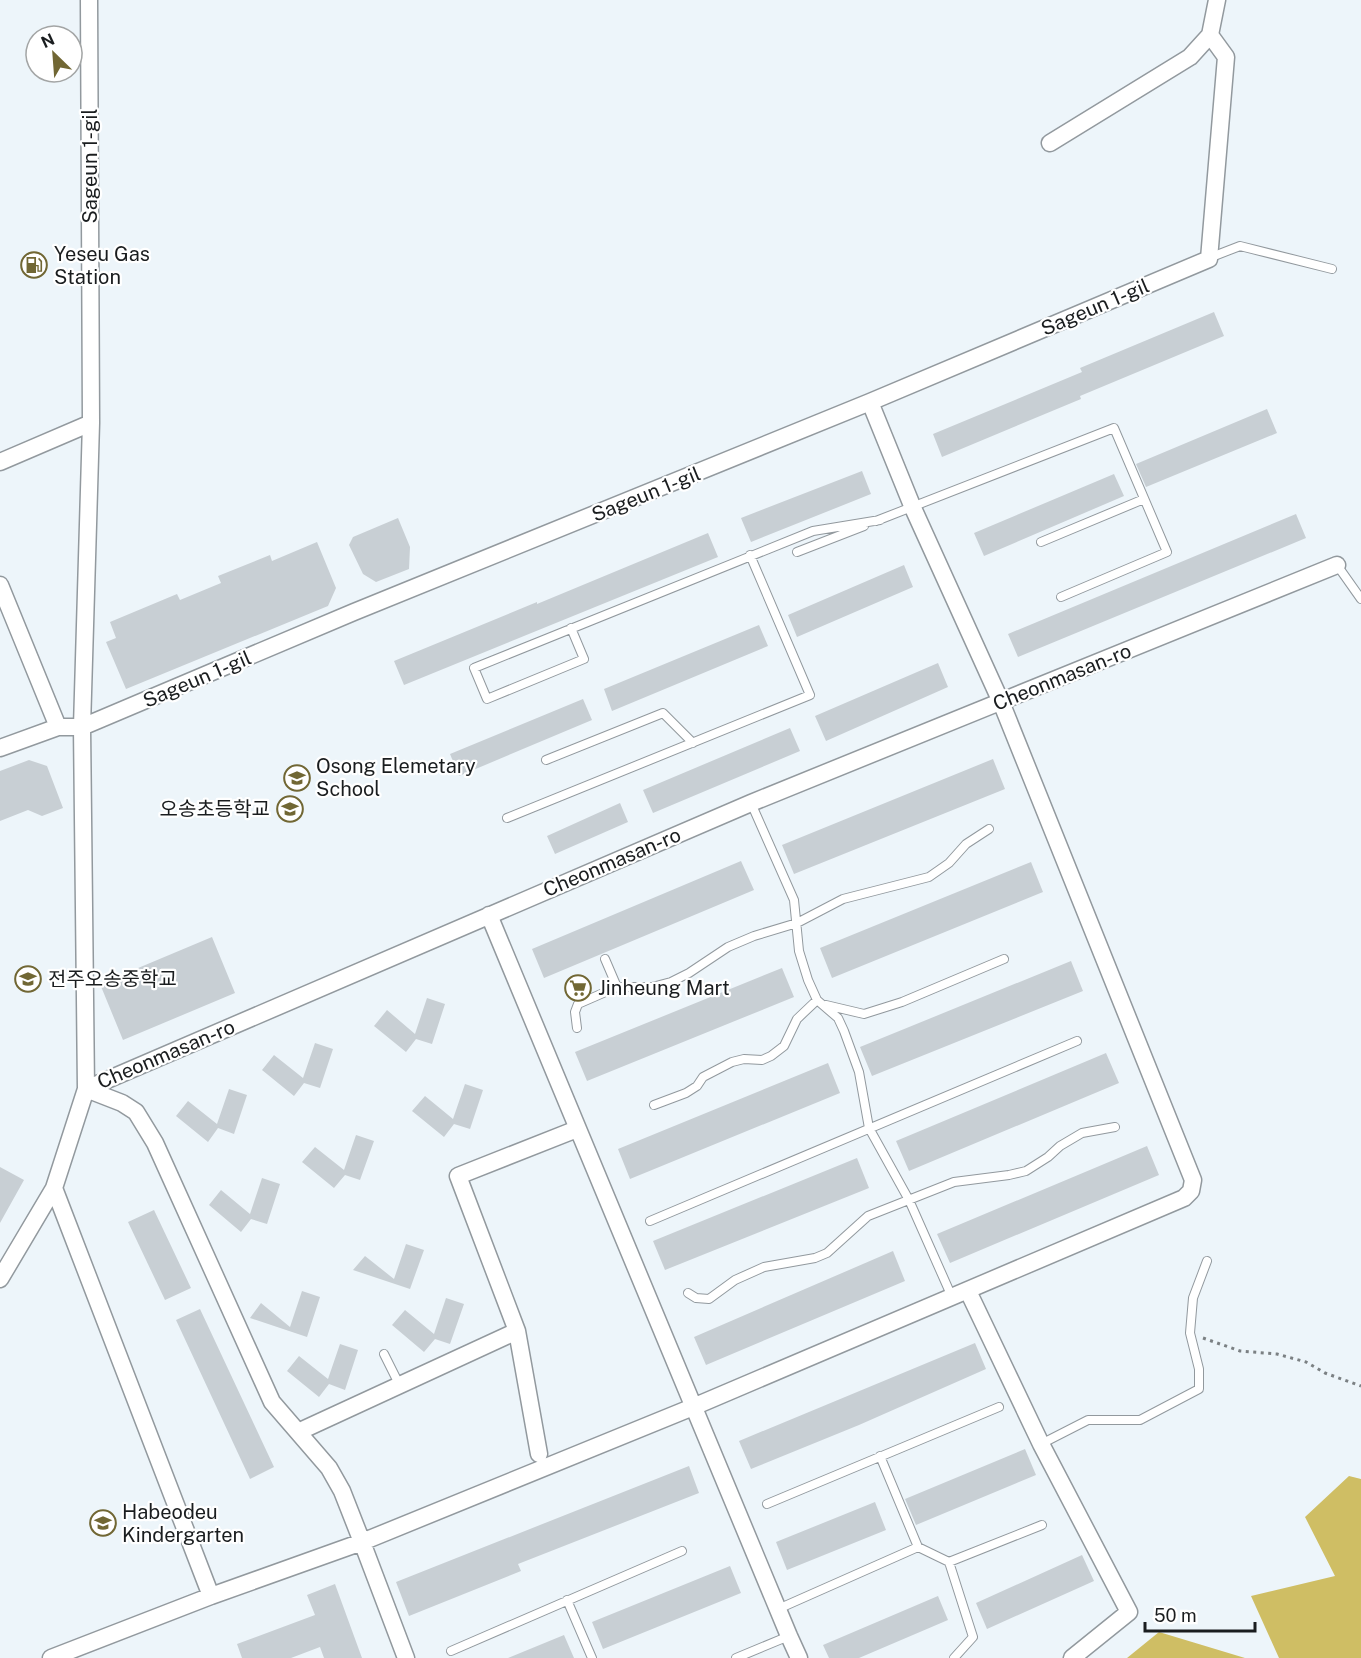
<svg xmlns="http://www.w3.org/2000/svg" width="1361" height="1658" font-family="'Public Sans','Noto Sans KR',sans-serif">
	<rect width="100%" height="100%" fill="#edf5fa"/>
	<path fill="#cfbe64" d="M1349,1476L1361,1479V1658H1279L1251,1596L1335,1576L1305,1517Z
		M1159,1632L1245,1658H1127Z"/>
	<path fill="#c8cfd4" d="M1214,312L1224,336L1080,396L1081,399L942,457L933,434L1082,372L1080,368Z
		M1267,409L1277,433L1146,487L1136,464Z
		M862,471L871,494L751,542L741,518Z
		M1114,474L1124,496L984,556L974,533Z
		M1296,514L1306,538L1018,657L1008,634Z
		M398,518L410,547L409,569L376,582L363,574L349,545L353,537Z
		M708,533L718,557L404,685L394,661L537,602V604Z
		M317,542L336,588L328,606L126,689L106,642L116,638L110,622L177,594L180,600L221,583L218,576L270,555L272,561Z
		M904,565L913,587L797,637L788,615Z
		M759,625L768,646L612,711L604,689Z
		M938,663L948,687L826,741L815,716Z
		M583,699L592,720L459,776L450,754Z
		M790,728L800,751L653,813L643,790Z
		M993,759L1005,789L794,874L782,845Z
		M29,760L47,766L63,808L42,816L28,810L0,821V771Z
		M620,803L628,822L555,854L547,836Z
		M741,861L754,890L544,978L532,949Z
		M1031,862L1043,892L832,978L820,948Z
		M212,937L235,993L123,1040L100,984Z
		M1071,961L1083,991L872,1076L860,1047Z
		M782,968L794,997L587,1081L575,1052Z
		M427,998L445,1004L432,1044L416,1039L406,1052L374,1026L387,1010L415,1034Z
		M315,1043L333,1049L320,1088L304,1083L294,1096L262,1070L274,1055L303,1078Z
		M1106,1053L1119,1083L909,1171L896,1141Z
		M828,1063L840,1093L630,1179L618,1149Z
		M465,1084L483,1090L470,1129L454,1124L444,1137L412,1111L425,1096L453,1119Z
		M229,1089L247,1095L234,1134L218,1128L208,1142L176,1116L188,1101L217,1124Z
		M356,1135L374,1141L360,1180L345,1175L334,1188L302,1162L315,1147L344,1170Z
		M1147,1146L1159,1175L950,1263L937,1234Z
		M857,1158L869,1188L665,1270L653,1241Z
		M0,1167L24,1180L0,1223Z
		M262,1178L280,1184L267,1224L251,1219L241,1232L209,1205L221,1190L250,1214Z
		M154,1210L191,1288L165,1300L128,1222Z
		M406,1244L424,1250L410,1289L353,1270L365,1256L394,1279Z
		M893,1251L905,1281L706,1365L694,1337Z
		M302,1291L320,1297L307,1337L250,1318L261,1303L290,1327Z
		M446,1298L464,1304L450,1344L435,1339L424,1352L392,1325L405,1310L434,1334Z
		M200,1309L274,1467L250,1479L176,1320Z
		M975,1343L986,1369L859,1425L751,1469L739,1441Z
		M340,1344L358,1350L345,1390L329,1384L319,1397L287,1371L299,1356L328,1379Z
		M1025,1449L1036,1475L916,1525L905,1499Z
		M689,1466L699,1493L518,1564L521,1571L409,1616L396,1582Z
		M875,1502L886,1530L787,1570L776,1542Z
		M1082,1555L1094,1581L987,1629L976,1603Z
		M730,1566L741,1593L603,1649L592,1622Z
		M335,1584L362,1658H324L320,1647L291,1658H242L237,1644L315,1615L307,1595Z
		M938,1596L948,1620L859,1658H829L823,1645Z
		M564,1635L574,1658H508Z"/>
	<g fill="none" stroke-linecap="round" stroke-linejoin="round">
		<g stroke="#92999e" stroke-width="10">
			<path id="lane" d="M1209,258L1240,246L1332,269
				M876,521L1114,428L1167,552L1061,597
				M1041,542L1144,499
				M797,552L864,526
				M1337,565L1361,599
				M571,628L584,659L487,699L474,668L813,531L880,520
				M546,760L663,713L693,743
				M751,803L794,900L799,951L808,980L817,1000L838,1018L844,1031L859,1072L869,1128L909,1200L952,1297
				M507,818L810,695L750,555
				M605,959L617,987
				M826,1005L864,1014L902,1002L1004,959
				M577,1028L575,1012L578,1004L617,987H652L671,982L689,973L728,947L754,936L797,923L843,899L929,877L949,863L966,844L989,829
				M654,1105L686,1093L697,1086L703,1077L732,1062L744,1059L762,1060L771,1056L784,1046L797,1019L817,1000
				M650,1221L1077,1041
				M688,1293L696,1298L709,1299L735,1280L764,1267L815,1258L827,1253L868,1216L954,1182L1009,1175L1026,1171L1048,1157L1060,1146L1082,1133L1115,1127
				M384,1354L399,1384
				M1041,1444L1088,1420H1140L1199,1389V1369L1190,1333L1193,1298L1207,1261
				M880,1456L918,1547L949,1562L1042,1525
				M767,1504L999,1407
				M949,1562L973,1637L954,1658
				M567,1600L592,1658
				M778,1609L918,1547
				M451,1651L682,1551
				M736,1658L789,1636"/>
		</g>
		<g stroke="#92999e" stroke-width="19">
			<path id="street" d="M1050,143L1190,57L1210,35L1217,0
				M0,462L91,423
				M0,585L58,727
				M0,748L58,727H82L354,612L870,402L1209,259L1226,57L1210,35
				M489,915L789,1636L799,1658
				M54,1188L211,1596
				M0,1279L54,1188L86,1089L751,803L1337,565
				M968,1291L1041,1444L1129,1612L1072,1658
				M298,1432L517,1331
				M539,1454L517,1331L458,1176L577,1129
				M51,1658L211,1596L362,1542L342,1491L329,1468L272,1402L155,1143L136,1112L122,1103L86,1089L82,727L91,423L89,0
				M406,1658L362,1542L693,1407L1184,1198L1191,1191L1193,1180L1001,702L913,508L870,402"/>
		</g>
		<path stroke="#7b8083" stroke-width="3" stroke-dasharray="3 4.5" stroke-linecap="butt" d="M1203,1338L1240,1351L1277,1354L1306,1362L1325,1373L1361,1386"/>
		<use href="#lane" stroke="#fff" stroke-width="8"/>
		<use href="#street" stroke="#fff" stroke-width="16"/>
	</g>
	<defs>
		<g id="fuel-ring" transform="scale(1.35)"><circle r="9.5" fill="#fff" stroke="#716734" stroke-width="1.5"/><path d="M-5.5-6h7V0h2V4h1.3V-2.5L3-4.5l.8-.8L6-3V5H2.5V1h-1V6h-7ZM-4.2-4.7v3.2H.2V-4.7Z" fill="#716734"/></g>
		<g id="school-ring" transform="scale(1.35)"><circle r="9.5" fill="#fff" stroke="#716734" stroke-width="1.5"/><path d="M0-5L7-2L0 1L-7-2ZM-4 1L0 2.5L4 1V4Q0 6-4 4Z" fill="#716734"/></g>
		<g id="supermarket-ring" transform="scale(1.35)"><circle r="9.5" fill="#fff" stroke="#716734" stroke-width="1.5"/><path d="M-6-5.5h2.5l.6 2H6L4.5 2H-2.5L-4.4-4H-6ZM-1.5 3.2a1.3 1.3 0 1 0 .1 0ZM3 3.2a1.3 1.3 0 1 0 .1 0Z" fill="#716734"/></g>
	</defs>
	<g fill-rule="evenodd">
		<use href="#fuel-ring" x="34" y="265"/>
		<use href="#school-ring" x="297" y="778"/>
		<use href="#school-ring" x="290" y="809"/>
		<use href="#school-ring" x="28" y="979"/>
		<use href="#supermarket-ring" x="578" y="988"/>
		<use href="#school-ring" x="103" y="1523"/>
	</g>
	<g text-anchor="middle" stroke-width="4.5" stroke-linejoin="round" paint-order="stroke">
		<g font-size="20" fill="#1a1d1f" stroke="#fff">
			<text transform="translate(90 166) rotate(-90)" y="7">Sageun 1-gil</text>
			<text transform="translate(1095 307) rotate(-23)" y="7">Sageun 1-gil</text>
			<text transform="translate(646 494) rotate(-22)" y="7">Sageun 1-gil</text>
			<text transform="translate(1062 677) rotate(-22)" y="7">Cheonmasan-ro</text>
			<text transform="translate(197 679) rotate(-23)" y="7">Sageun 1-gil</text>
			<text transform="translate(612 862) rotate(-23)" y="7">Cheonmasan-ro</text>
			<text transform="translate(166 1054) rotate(-23)" y="7">Cheonmasan-ro</text>
		</g>
		<g font-size="20" fill="#1a1d1f" stroke="#fff" text-anchor="start">
			<text x="54" y="261">Yeseu Gas<tspan x="54" dy="23">Station</tspan></text>
			<text x="316" y="773">Osong Elemetary<tspan x="316" dy="23">School</tspan></text>
			<text x="270" y="816" text-anchor="end">오송초등학교</text>
			<text x="48" y="986">전주오송중학교</text>
			<text x="598" y="995">Jinheung Mart</text>
			<text x="122" y="1519">Habeodeu<tspan x="122" dy="23">Kindergarten</tspan></text>
		</g>
	</g>
	<g transform="translate(54 54) rotate(335)"><circle r="28" fill="#ffffff" stroke="#a3a5a5" stroke-width="1.5"/>
	<path d="M0-4.5L10 22L0 15L-10 22Z" fill="#716734"/>
	<text y="-9" font-size="16" font-weight="bold" text-anchor="middle" fill="#1a1d1f">N</text>
	</g>
	<path d="M1145 1622v9h110v-9" fill="none" stroke="#1a1d1f" stroke-width="3"/>
	<text x="1154" y="1622" font-size="18" fill="#1a1d1f" stroke="#ffffff" stroke-width="4.5" paint-order="stroke">50 m</text>
</svg>
